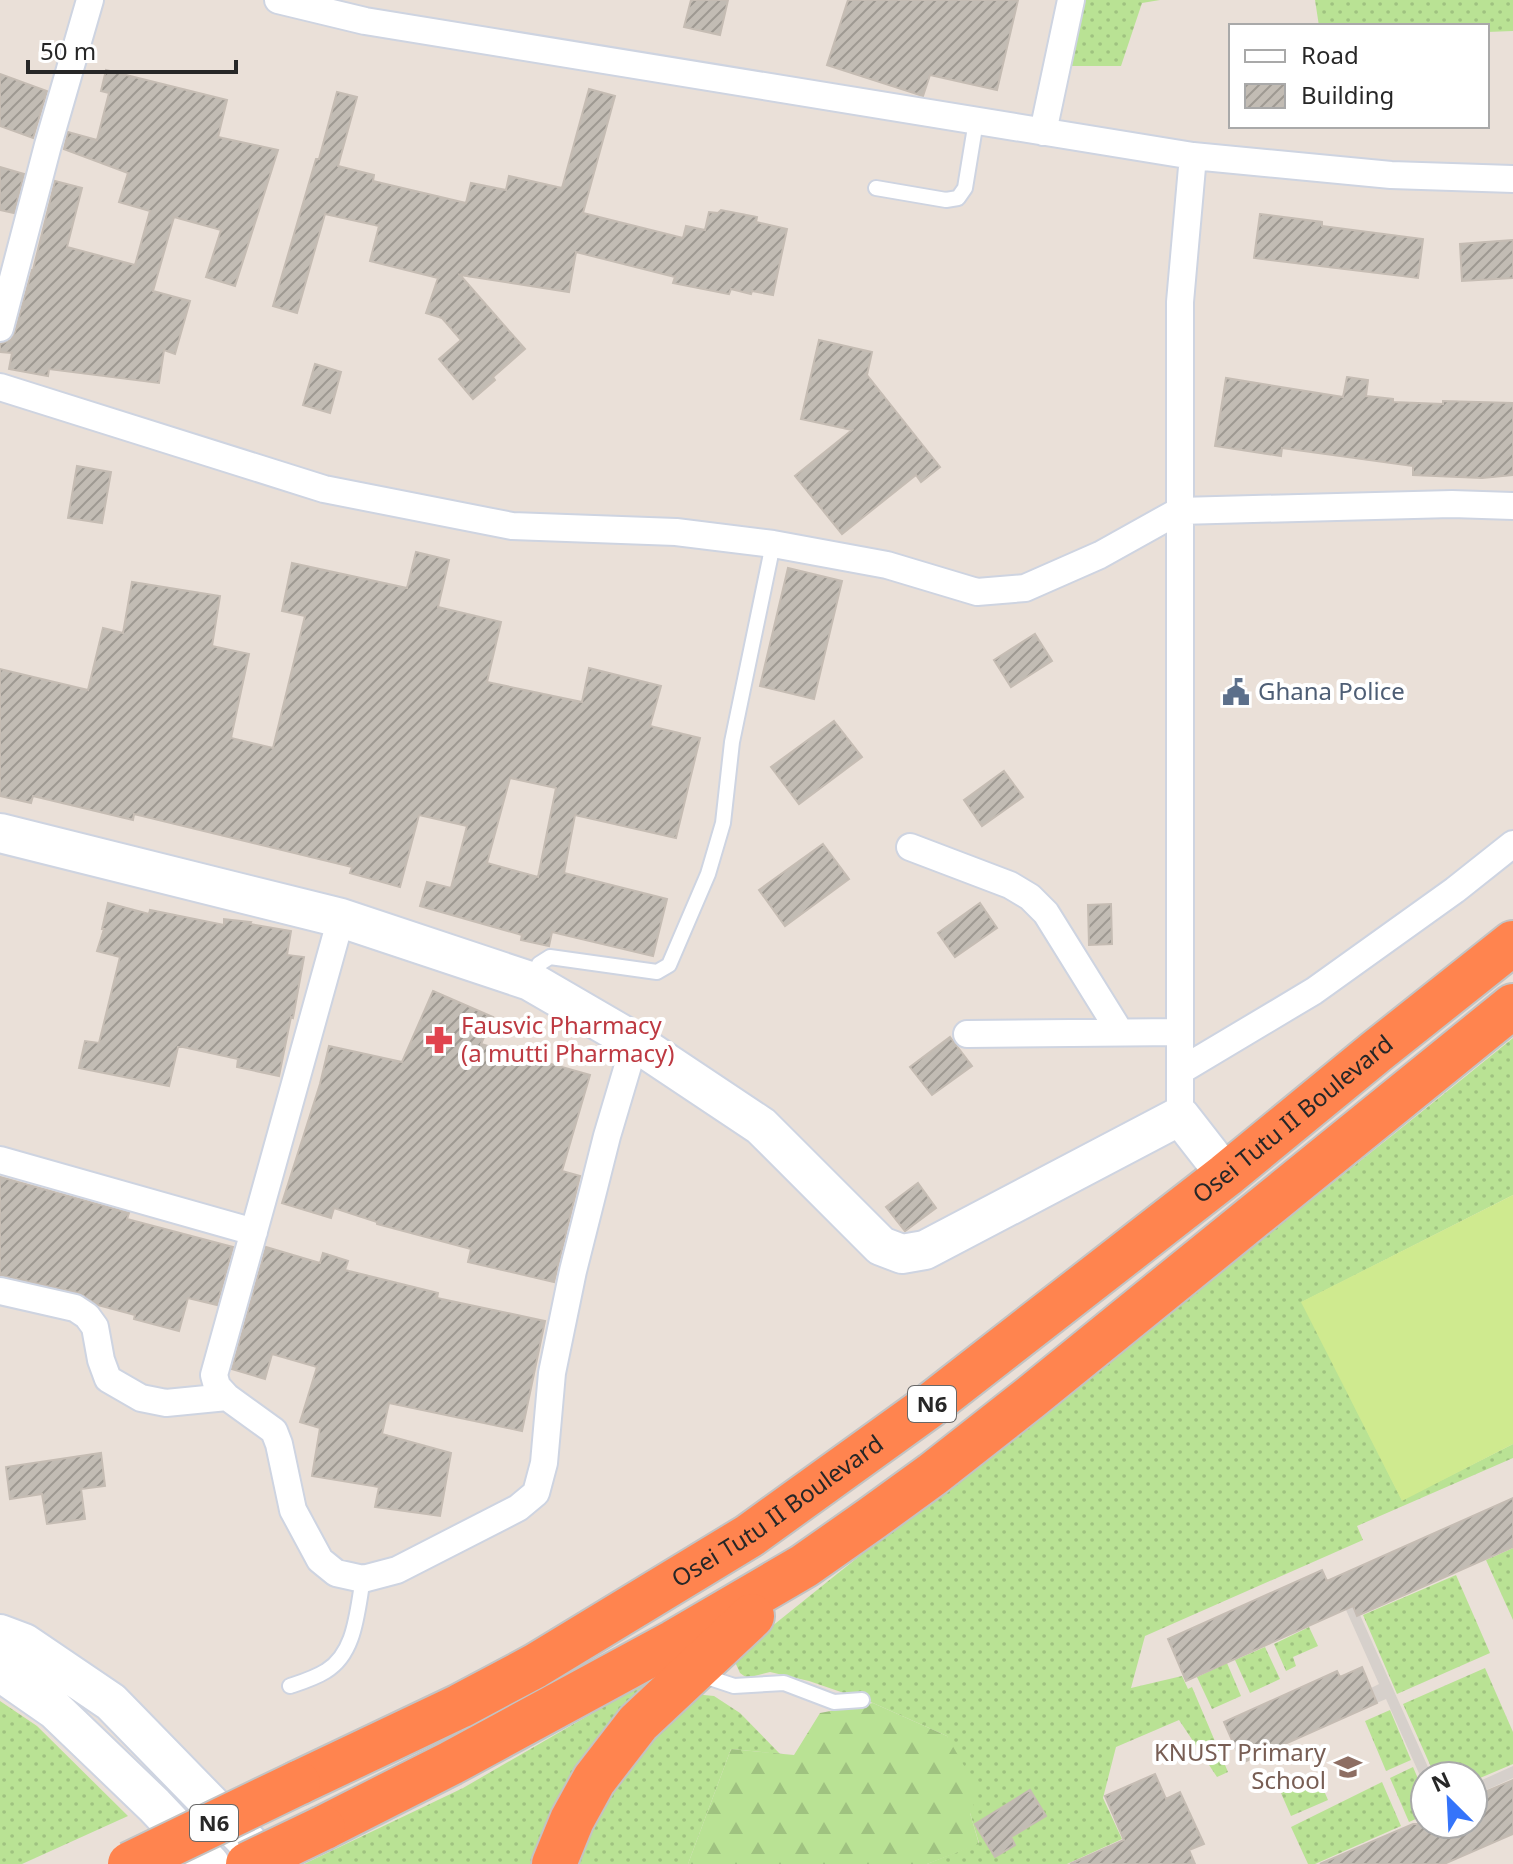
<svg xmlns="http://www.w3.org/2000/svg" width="1513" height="1864" font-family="'Noto Sans',sans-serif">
	<defs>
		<pattern id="grass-dots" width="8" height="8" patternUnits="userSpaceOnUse" patternTransform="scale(2)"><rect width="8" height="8" fill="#b9e294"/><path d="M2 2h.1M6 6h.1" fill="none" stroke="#9fc280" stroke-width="1.8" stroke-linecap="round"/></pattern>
		<pattern id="forest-firs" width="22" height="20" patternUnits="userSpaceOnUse" patternTransform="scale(2)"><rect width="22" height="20" fill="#b9e294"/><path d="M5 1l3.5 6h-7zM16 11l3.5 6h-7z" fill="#9fc280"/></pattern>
		<pattern id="building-hatch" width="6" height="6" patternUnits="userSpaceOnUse" patternTransform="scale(2)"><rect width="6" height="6" fill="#c2bcb4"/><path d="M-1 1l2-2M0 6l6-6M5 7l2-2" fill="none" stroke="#9e9992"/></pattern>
	</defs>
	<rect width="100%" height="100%" fill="#eae0d8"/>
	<path fill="url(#grass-dots)" d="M1079,0H1160L1142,3L1121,66H1065Z
		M1315,0H1513V31L1487,32V26H1319Z
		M1513,1038V1195L1302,1302L1402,1500L1513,1444V1458L1357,1526L1363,1540L1145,1636L1131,1688L1182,1676L1188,1689L1192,1687L1228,1772L1217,1777L1179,1720L1116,1747L1103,1798L1122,1839L1067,1864H927L979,1843L947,1736L873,1703L809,1681L770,1672L747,1678L740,1673L735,1662L745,1648C999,1442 1259,1245 1513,1038Z
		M1513,1548V1620L1486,1560Z
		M1456,1575L1490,1653L1397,1694L1363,1615Z
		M1309,1627L1318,1646L1293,1657L1296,1666L1286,1671L1274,1644Z
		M1265,1647L1280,1679L1250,1693L1235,1660Z
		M1227,1663L1241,1696L1212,1709L1197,1677Z
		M1485,1668L1513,1732V1764L1473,1781V1776H1435L1403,1704Z
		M648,1681L655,1690L535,1864H304L463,1788Z
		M694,1694L714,1696L740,1713L780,1754L731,1749L688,1864H565L587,1808Z
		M0,1701L37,1726L128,1816L22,1864H0Z
		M1390,1710L1411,1760L1386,1771L1365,1721Z
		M1413,1767L1425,1795V1815L1409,1822L1390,1778Z
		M1318,1777L1328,1800L1291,1816L1281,1793Z
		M1382,1782L1401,1826L1315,1864H1308L1291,1827Z"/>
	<path fill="url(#forest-firs)" d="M873,1703L947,1736L979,1792L970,1813L979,1844L927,1864H688L731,1749L794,1755L820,1713Z"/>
	<path fill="#cfea8f" d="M1513,1195V1444L1402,1501L1301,1302Z"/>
	<path fill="#d6d0cb" d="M1353,1606L1357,1616L1360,1615L1432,1776H1425V1787L1386,1699L1377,1703L1371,1688L1379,1684L1346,1610Z
		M1513,1766V1778L1473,1796V1784Z"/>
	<path fill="url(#building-hatch)" stroke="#c5bcb3" stroke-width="2" fill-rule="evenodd" d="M691,0H728L720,35L684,27Z
		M848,0H1018L997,90L930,75L923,96L827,65Z
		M106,70L227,100L218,137L278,150L235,286L206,277L221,230L174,217L153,291L190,301L175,354L164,350L159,383L49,369L48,376L9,369L12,353L0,352V344L11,340L15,332L32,270H33L55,181L82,188L67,247L135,265L150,211L119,202L128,173L64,149L68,132L97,140L109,93L101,91Z
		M0,74L47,91L33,138L0,126Z
		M589,89L615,96L583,213L683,238L686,226L705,230L709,212L718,213L721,210L757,217L756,222L787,229L773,295L752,291L751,294L731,289L729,294L673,283L675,277L576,252L569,292L460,275L525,349L493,377L495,380L473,399L439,359L461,340L442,318L426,313L438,278L370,261L379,226L325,214L297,313L273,306L316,159H319L337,92L357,97L338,166L374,175L373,181L466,203L471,183L506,190L509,176L562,188Z
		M0,167L24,174L14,213L0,210Z
		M1260,214L1322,222V226L1423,239L1418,278L1254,258Z
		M1513,240V278L1462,281L1460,244Z
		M819,340L872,352L867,375L940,467L921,482L916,475L842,534L795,476L852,430L801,419Z
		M315,364L341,372L330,413L303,405Z
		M1347,377L1368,380L1366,396L1393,399V402L1443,404V401L1513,403V475L1482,478L1413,475V466L1282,448L1281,456L1215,446L1226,378L1343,397Z
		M77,466L111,472L102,523L68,518Z
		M416,552L449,560L438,607L501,622L487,682L582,702L589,668L661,686L650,726L700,738L676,838L575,815L564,873L667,899L653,956L552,932L549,946L521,940L522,935L420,906L427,882L451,888L467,826L419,815L400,887L350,873L352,867L134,814L133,820L33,796L31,803L0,796V669L88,690L103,628L123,633L132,582L220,596L212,646L249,654L231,738L273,748L305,616L282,611L292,563L407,588ZM510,778L556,788L538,877L487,863Z
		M788,568L842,581L814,699L760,686Z
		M1035,634L1052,661L1011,687L994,660Z
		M834,721L862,757L799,804L771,767Z
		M1004,771L1023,797L982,826L964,800Z
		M823,844L849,879L785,926L759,890Z
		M108,903L149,914L150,910L224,925V919L251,922L250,924L291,931L287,955L304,957L293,1018L291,1017L279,1076L237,1067L238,1059L183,1047H178L169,1086L79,1068L85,1041L99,1043L120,957L97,951L104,929H102Z
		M980,903L997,928L955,957L938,933Z
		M1111,904L1112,944L1089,945L1088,905Z
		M433,991L493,1017L481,1044L590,1075L562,1171L580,1176L554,1282L468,1262L471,1249L377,1224V1222L334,1208L331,1218L282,1203L320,1084L329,1046L402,1062Z
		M950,1037L972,1066L932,1095L910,1067Z
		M0,1177L129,1213L127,1219L233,1247L217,1305L188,1298L179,1331L134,1319L135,1315L98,1305L79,1293L0,1275Z
		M918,1183L936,1208L905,1231L886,1207Z
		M266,1247L320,1263L323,1253L348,1261L345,1270L438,1293L437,1298L545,1321L522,1431L389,1403L382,1434L451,1453L440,1516L375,1507L379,1487L312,1476L320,1428L300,1422L317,1367L272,1354L265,1379L232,1369Z
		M101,1453L105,1486L81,1489L85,1519L47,1524L42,1494L10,1499L6,1467Z
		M1513,1498V1547L1357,1616L1353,1606L1186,1681L1168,1639L1322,1570L1327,1581Z
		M1362,1667L1377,1703L1242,1763L1224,1722L1337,1671L1340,1677Z
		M1155,1774L1166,1799L1180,1792L1204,1844L1189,1850L1195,1864H1070L1124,1840L1105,1796Z
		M1513,1780V1834L1444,1864H1320L1413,1824H1473V1797Z
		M1030,1790L1046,1816L1011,1837L1015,1845L995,1857L975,1824Z"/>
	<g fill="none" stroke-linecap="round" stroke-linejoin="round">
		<g stroke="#ced4e1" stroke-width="18">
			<path id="lane" d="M876,188L946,200L958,198L965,188L976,121
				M532,979L539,964L550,957L657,972L669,965L708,874L723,823L732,742L773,544
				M698,1674L734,1686L784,1683L834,1702L862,1700
				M290,1686C302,1682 315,1678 326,1671C356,1653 357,1610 363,1579"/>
		</g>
		<g stroke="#ced4e1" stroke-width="30">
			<path id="street" d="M278,0L365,21L1193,156L1391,175L1513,179
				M1043,132L1071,0
				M0,328L48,145L90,0
				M0,387L324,489L512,526L676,532L773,544L887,565L977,592L1025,588L1100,555L1179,511L1452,504L1513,506
				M910,847L1010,885L1030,897L1046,913L1120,1032
				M341,918L214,1375L217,1386L227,1397L274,1431L279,1444L293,1510L320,1560L336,1573L363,1579L397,1570L518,1508L536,1493L544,1463L552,1373L573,1271L607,1136L635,1042
				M967,1034L1180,1032
				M1180,1071L1314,991L1455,890L1513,844
				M1180,1116V302L1193,156
				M0,1160L254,1232
				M0,1291L75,1308L87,1316L95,1327L101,1360L108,1379L141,1398L166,1403L227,1397"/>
		</g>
		<g stroke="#ced4e1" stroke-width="42">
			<path id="secondary" d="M0,833L341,918L530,981L635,1042L761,1126L881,1246L902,1254L925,1250L1180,1116L1226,1175
				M0,1634L24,1643L111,1702L269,1864
				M0,1672L55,1710L154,1805L210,1864"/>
		</g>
		<g stroke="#c3c3c3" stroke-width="48">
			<g id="highway">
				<path id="s1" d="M298,1783L460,1706L535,1666L749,1536L928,1407L1226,1175L1377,1051L1513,943"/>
				<path d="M323,1828L451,1763L674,1642L804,1566L871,1519L933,1474L1031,1397L1513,1006"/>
				<path d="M554,1864L572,1820L594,1780L638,1723L752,1616"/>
			</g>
		</g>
		<use href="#lane" stroke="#fff" stroke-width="14"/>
		<use href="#street" stroke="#fff" stroke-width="26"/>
		<use href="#secondary" stroke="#fff" stroke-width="38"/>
		<use href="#highway" stroke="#ff844f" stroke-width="44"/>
		<g stroke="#c3c3c3" stroke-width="48" stroke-linecap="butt">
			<path id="highway-bridge" d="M130,1864L298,1783
				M248,1864L323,1828"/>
		</g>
		<use href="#highway-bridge" stroke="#ff844f" stroke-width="44"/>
	</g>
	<defs>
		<g id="civic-bare" transform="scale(2.16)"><path d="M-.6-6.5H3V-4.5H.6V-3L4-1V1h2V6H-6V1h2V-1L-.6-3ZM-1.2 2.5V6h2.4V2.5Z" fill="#5c6f8a" stroke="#fff" stroke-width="2.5" paint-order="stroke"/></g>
		<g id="pharmacy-bare" transform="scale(2.16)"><path d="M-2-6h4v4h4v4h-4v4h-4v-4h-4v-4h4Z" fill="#e0444e" stroke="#fff" stroke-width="2.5" paint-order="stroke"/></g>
		<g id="school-bare" transform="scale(2.16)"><path d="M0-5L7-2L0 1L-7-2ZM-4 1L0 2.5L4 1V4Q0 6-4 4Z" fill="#8d6e63" stroke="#fff" stroke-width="2.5" paint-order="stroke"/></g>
	</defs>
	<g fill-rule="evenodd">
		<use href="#civic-bare" x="1236" y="692"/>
		<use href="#pharmacy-bare" x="439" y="1040"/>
		<use href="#school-bare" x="1348" y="1767"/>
	</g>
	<g text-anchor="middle" stroke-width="8" stroke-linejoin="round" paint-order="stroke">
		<g fill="#fff" stroke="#686868" stroke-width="2">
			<rect x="908" y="1386" width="48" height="36" rx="6"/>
			<rect x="190" y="1805" width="48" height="36" rx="6"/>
		</g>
		<g font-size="22" font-weight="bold" fill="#272727">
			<text x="932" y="1412">N6</text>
			<text x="214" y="1831">N6</text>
		</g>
		<g font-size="24" fill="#4e5e75" stroke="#fff" text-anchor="start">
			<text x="1258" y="700">Ghana Police</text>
		</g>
		<g font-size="24" fill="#be3a42" stroke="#fff" text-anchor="start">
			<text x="461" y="1034">Fausvic Pharmacy<tspan x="461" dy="28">(a mutti Pharmacy)</tspan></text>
		</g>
		<g font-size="24" fill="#272727" stroke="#fff">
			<text dy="8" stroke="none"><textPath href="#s1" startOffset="1200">Osei Tutu II Boulevard</textPath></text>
			<text dy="8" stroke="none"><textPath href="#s1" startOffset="552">Osei Tutu II Boulevard</textPath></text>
		</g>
		<g font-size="24" fill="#785e54" stroke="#fff" text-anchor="end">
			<text x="1326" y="1761">KNUST Primary<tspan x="1326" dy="28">School</tspan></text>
		</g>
	</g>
	<rect x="1229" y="24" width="260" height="104" fill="#ffffff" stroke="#a9a9a9" stroke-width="2"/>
	<rect x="1245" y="50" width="40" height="12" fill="#ffffff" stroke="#a9a9a9" stroke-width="2"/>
	<text x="1301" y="64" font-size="24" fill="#272727">Road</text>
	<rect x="1245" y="84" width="40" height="24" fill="url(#building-hatch)" stroke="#a9a9a9" stroke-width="2"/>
	<text x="1301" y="104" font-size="24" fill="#272727">Building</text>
	<g transform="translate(1449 1800) rotate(336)"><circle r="38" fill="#ffffff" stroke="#a9a9a9" stroke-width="2"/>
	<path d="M0-6L14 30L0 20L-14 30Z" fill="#3574fa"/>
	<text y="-12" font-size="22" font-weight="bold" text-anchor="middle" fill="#272727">N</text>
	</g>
	<path d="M28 60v12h208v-12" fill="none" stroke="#272727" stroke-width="4"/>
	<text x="40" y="60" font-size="24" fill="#272727" stroke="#ffffff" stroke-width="6" paint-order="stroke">50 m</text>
</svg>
